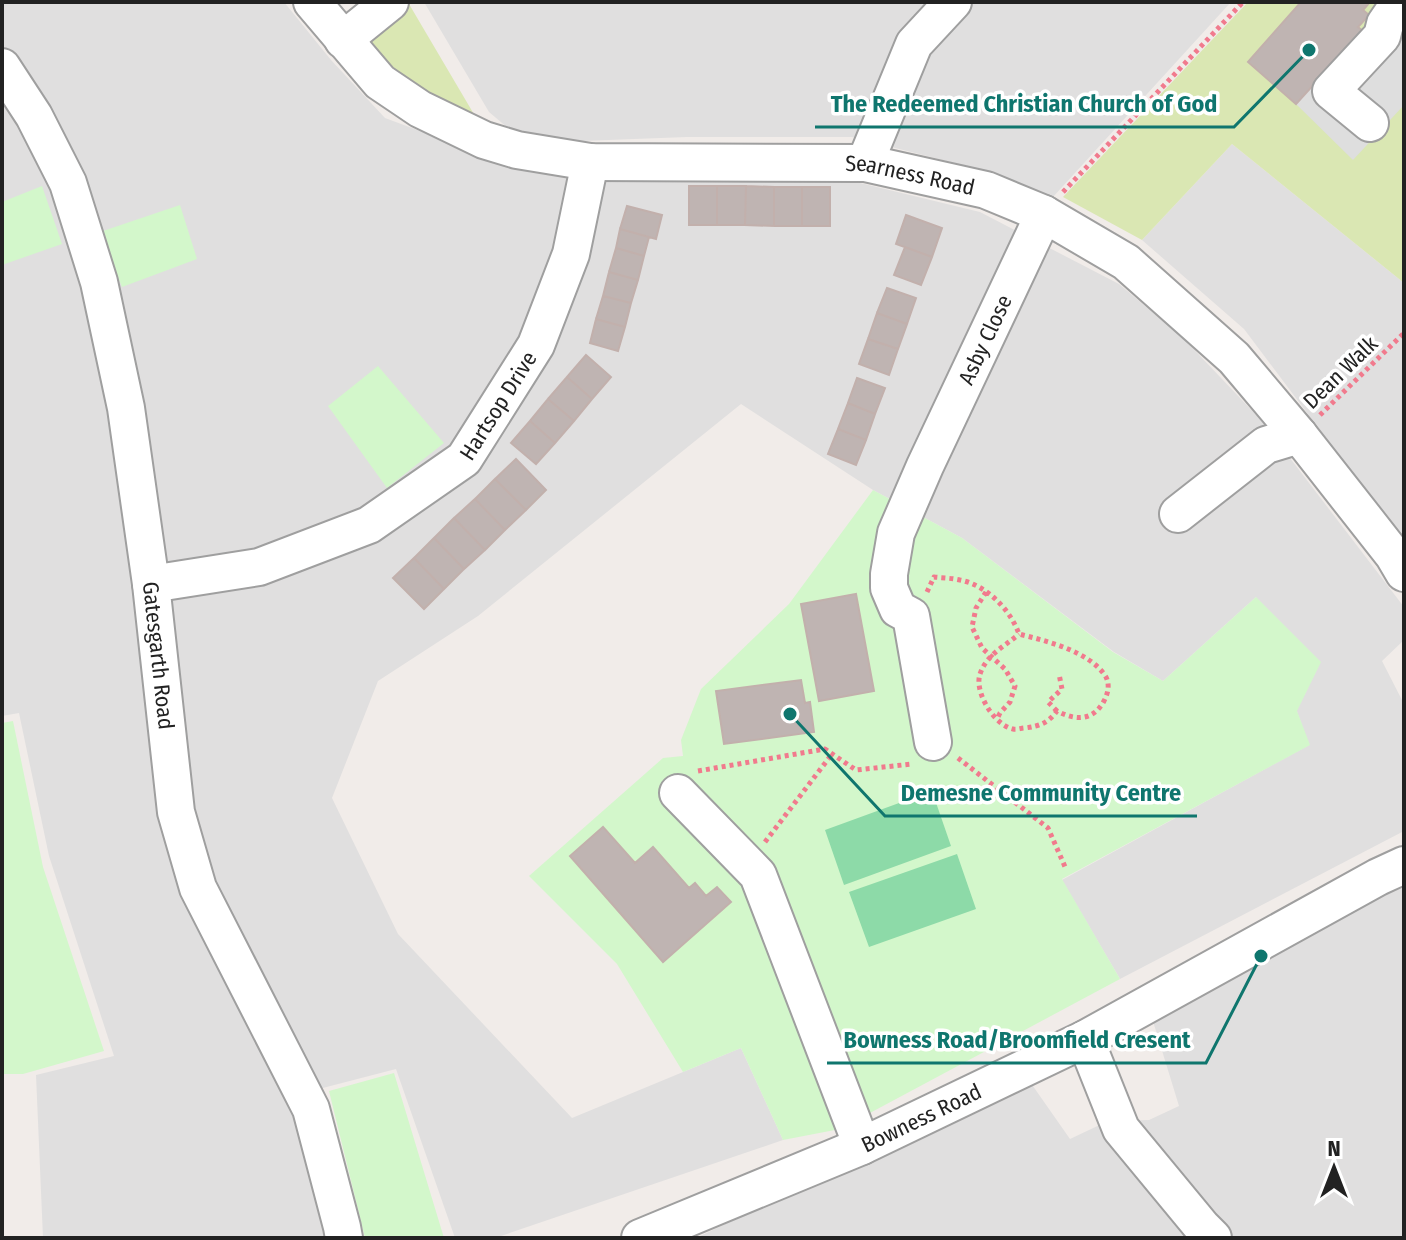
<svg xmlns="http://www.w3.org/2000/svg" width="1406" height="1240" font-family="'Fira Sans Condensed',sans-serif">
	<rect width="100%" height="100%" fill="#f1ece9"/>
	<path fill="#e0dfdf" d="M2,2H284L331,60L385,118L530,172L627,179L852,181L980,212L1119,284L1183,338L1260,419L1404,607V640L1382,661L1404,704V831L1120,979L1062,880L1309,745L1256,597L1163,681L1114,652L962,538L873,490L741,404L478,616L378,681L332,798L398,934L572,1118L741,1048L783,1140L495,1238H455L396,1069L315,1090L329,1238H43L36,1075L114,1056L49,856L19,713L2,716Z
		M424,2H1231L1053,197L986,171L852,137H687L582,141L521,139L489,112Z
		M1232,144L1404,283V542L1244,329L1142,240Z
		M1404,881V1238H696L1028,1079L1070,1139L1108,1121L1149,1120L1179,1106L1152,1018Z"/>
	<path fill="#dae7b3" d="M1248,2H1404V283L1232,144L1142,240L1063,197Z
		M409,4L475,116L455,108L419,88L387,64L374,52L370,38Z"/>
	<path fill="#d3f7cb" d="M42,186L62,244L2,265V202Z
		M180,205L197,259L122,287L100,232Z
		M378,366L444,443L387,488L328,406Z
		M873,490L962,538L1113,652L1163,681L1256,597L1321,662L1297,711L1310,745L1062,879L1120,979L840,1129L783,1140L741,1048L683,1072L617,964L529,876L663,758L683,756L681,740L701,689L789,604Z
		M13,721L43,867L104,1051L23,1074H2V723Z
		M394,1073L444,1238H365L329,1091Z"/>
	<path fill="#8ddaa8" d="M932,791L951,846L844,885L825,830Z
		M957,854L976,909L869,947L849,892Z"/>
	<path fill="#dedede" d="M1404,21V105L1353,160L1296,104L1325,72Z"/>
	<path fill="#bfb4b2" stroke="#c2b0ac" stroke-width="2" d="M1301,2H1370L1363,10L1369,15L1358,27L1371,38L1325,72L1296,104L1248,62Z
		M689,186H717V225H689Z
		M717,186H746L745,225H717Z
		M746,186L774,187V226L745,225Z
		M774,187H802V226H774Z
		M802,187H830V226H802Z
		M627,206L662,215L656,239L620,229Z
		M906,215L942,228L932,257L896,244Z
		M620,229L649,237L644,256L616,248Z
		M905,247L932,257L921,285L894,275Z
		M616,248L644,256L638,280L609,272Z
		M609,272L638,280L631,303L603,296Z
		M887,288L916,298L907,324L877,313Z
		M603,296L631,303L625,327L596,319Z
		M877,313L907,324L898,349L868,339Z
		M596,319L625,327L618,351L590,343Z
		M868,339L898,349L889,375L859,364Z
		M586,355L611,377L592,399L567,377Z
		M567,377L592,399L574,421L548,399Z
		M857,378L885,388L875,414L848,403Z
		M548,399L574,421L555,443L530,421Z
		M848,403L875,414L866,440L838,429Z
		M530,421L555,443L536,464L511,443Z
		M838,429L866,440L856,465L828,454Z
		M516,459L546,490L526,510L495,479Z
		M495,479L526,510L505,530L475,499Z
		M475,499L505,530L485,550L454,518Z
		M454,518L485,550L464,569L434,538Z
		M434,538L464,569L444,589L414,558Z
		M414,558L444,589L424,609L393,578Z
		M856,594L874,691L819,701L801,604Z
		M801,680L805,703L810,702L814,732L724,744L716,691Z
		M603,827L635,863L653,847L689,888L695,883L706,896L717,887L731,902L663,962L570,856Z"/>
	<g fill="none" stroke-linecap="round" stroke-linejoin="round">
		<g stroke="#9f9f9f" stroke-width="40">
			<g id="minor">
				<path id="s1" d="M312,2L380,82L420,109L484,140L517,150L590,162L865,163L986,190L1044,214L1126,262L1234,358L1299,435L1394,556L1404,573"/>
				<path d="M343,40L390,2"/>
				<path id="s2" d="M2,67L34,116L68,183L99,282L126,408L151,584L176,812L198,888L311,1109L342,1227L344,1238"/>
				<path d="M1370,123L1331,91L1382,36L1385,24L1400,2"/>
				<path d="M865,163L914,44L953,2"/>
				<path d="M1178,514L1266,445L1299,435"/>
				<path id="s3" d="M151,584L259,567L369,525L464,459L536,345L571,254L590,162"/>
				<path id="s4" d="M933,742L911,616L898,609L889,588V574L896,533L925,466L1044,214"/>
				<path d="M678,793L758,875L862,1146"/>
				<path d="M1085,1039L1121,1129L1202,1227L1213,1238"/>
				<path id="s5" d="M640,1238L862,1146L1085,1039L1378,877L1404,865"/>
			</g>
		</g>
		<path stroke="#f17a8d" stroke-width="5" stroke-dasharray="4 4" stroke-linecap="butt" d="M1063,192L1243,2
			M1320,415L1404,333
			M927,592L934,577C942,578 951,578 960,580C986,585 1010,609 1019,634C1046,641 1090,651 1106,677C1110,685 1108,693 1104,701C1093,721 1076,721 1057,711C1048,723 1040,726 1025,728C1021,728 1017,730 1013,729C994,725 974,692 980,674C987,654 1004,647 1019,634
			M986,592L976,608L972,627L982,648L1005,669L1015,686L1010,702L1000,713L997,719
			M1057,711L1048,702L1062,689L1059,674
			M958,758L1048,828L1066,869
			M698,771L825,749L856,770L912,764
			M765,842L832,754"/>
		<use href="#minor" stroke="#fff" stroke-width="36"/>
	</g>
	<g text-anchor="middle" stroke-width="7" stroke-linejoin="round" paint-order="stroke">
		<g font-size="22" fill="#222" stroke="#fff">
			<text dy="8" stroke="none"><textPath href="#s1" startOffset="654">Searness Road</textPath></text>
			<text dy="8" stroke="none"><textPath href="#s4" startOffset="434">Asby Close</textPath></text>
			<text transform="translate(1340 372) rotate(-44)" y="8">Dean Walk</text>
			<text dy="8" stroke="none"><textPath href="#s3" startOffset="406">Hartsop Drive</textPath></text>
			<text dy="8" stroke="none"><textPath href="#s2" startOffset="616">Gatesgarth Road</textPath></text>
			<text dy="8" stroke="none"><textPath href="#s5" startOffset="306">Bowness Road</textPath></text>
		</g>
	</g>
	<path fill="none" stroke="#0f766e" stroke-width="3" d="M1309 50L1234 127H815M790 714L885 816H1197M1261 956L1206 1063H827"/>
	<g fill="#0f766e" stroke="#fff" stroke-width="3">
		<circle cx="1309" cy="50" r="8"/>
		<circle cx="790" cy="714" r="8"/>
		<circle cx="1261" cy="956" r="8"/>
	</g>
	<g font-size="24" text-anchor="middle" font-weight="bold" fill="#0f766e" stroke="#fff" stroke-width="7" stroke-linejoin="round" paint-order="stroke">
		<text x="1024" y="112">The Redeemed Christian Church of God</text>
		<text x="1041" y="801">Demesne Community Centre</text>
		<text x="1017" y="1048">Bowness Road/Broomfield Cresent</text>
	</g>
	<rect width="1406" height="1240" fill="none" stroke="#222222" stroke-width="8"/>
	<g transform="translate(1334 1168)" stroke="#ffffff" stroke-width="6" paint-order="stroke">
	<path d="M0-6L14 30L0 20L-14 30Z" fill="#222222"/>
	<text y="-12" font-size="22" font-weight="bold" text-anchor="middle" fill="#222222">N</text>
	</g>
</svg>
